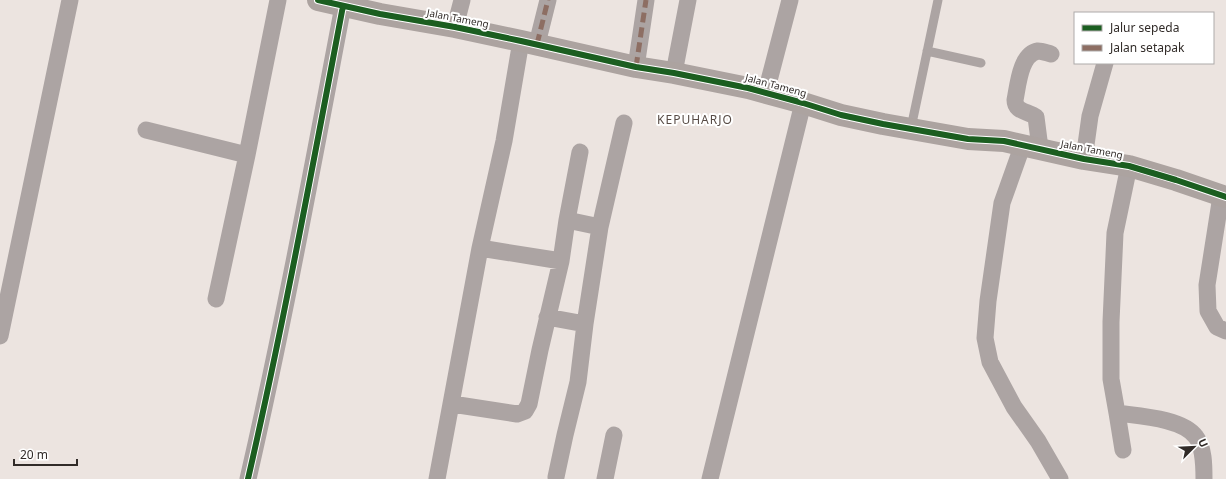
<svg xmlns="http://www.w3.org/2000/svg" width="1226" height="479" font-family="'Noto Sans',sans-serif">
	<rect width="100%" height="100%" fill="#ece4e0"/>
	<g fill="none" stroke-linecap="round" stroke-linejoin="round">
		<path stroke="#aca4a3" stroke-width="9" d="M927,51L981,63
			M911,128L938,0"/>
		<path stroke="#aca4a3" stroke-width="17" d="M455,27L462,0
			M537,44L548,0
			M636,67L646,0
			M674,73L688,0
			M766,92L790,0
			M146,130L247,155
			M1023,144L1002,203L988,301L985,338L990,362L1014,407L1038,441L1060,479
			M1040,148L1036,117C1028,111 1015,112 1015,100C1018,86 1020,54 1038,51C1042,51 1047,53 1051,54
			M1084,159L1090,116L1105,63
			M1129,166L1115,233L1111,322V379L1117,413C1138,416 1183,418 1196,437C1204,447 1204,466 1204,479
			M1221,196L1207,285L1208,311L1217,327L1226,331
			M567,220L600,227L624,123
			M561,261L567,220L580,152
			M216,299L247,155L278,0
			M547,317L585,324L600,227
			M0,336L70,0
			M452,404L517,414L525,411L529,404L540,350L561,261L480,248
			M1117,413L1123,450
			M556,477L565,435L578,382L585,324
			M248,479C284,322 313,164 343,6
			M437,479L480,248L504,141L521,41
			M605,479L614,435
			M710,479L803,103"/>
		<path stroke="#aca3a0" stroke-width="22" d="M318,0L380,14L455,27L521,41L636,67L674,73L748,88L803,103L841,115L883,124L968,139L1004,141L1084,159L1129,166L1176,180L1226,197"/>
		<path stroke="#8d6e63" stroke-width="5" stroke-dasharray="10 5" stroke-linecap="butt" d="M537,44L548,0
			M636,67L646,0"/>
		<g stroke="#fff" stroke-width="8">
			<path id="cycleway" d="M318,0L380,14L455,27L521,41L636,67L674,73L748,88L803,103L841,115L883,124L968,139L1004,141L1084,159L1129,166L1176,180L1226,197
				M248,479C284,322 313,164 343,6"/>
		</g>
		<use href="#cycleway" stroke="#1b5e20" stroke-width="6"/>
	</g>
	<g text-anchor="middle" stroke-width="4" stroke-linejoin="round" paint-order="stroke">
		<g font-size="10" fill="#312b28" stroke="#fff">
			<text transform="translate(458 18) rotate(11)" y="4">Jalan Tameng</text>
			<text transform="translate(776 85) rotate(15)" y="4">Jalan Tameng</text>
			<text transform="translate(1092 149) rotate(11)" y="4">Jalan Tameng</text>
		</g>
		<g font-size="12" letter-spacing="1" fill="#574b45" stroke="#fff">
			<text x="695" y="124">KEPUHARJO</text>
		</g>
	</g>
	<rect x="1074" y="12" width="140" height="52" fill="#ffffff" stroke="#adaaa9"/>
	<rect x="1082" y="25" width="20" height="6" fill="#1b5e20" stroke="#adaaa9"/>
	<text x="1110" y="32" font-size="12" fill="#312b28">Jalur sepeda</text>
	<rect x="1082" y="45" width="20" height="6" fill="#8d6e63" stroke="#adaaa9"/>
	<text x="1110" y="52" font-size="12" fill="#312b28">Jalan setapak</text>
	<g transform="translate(1194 447) rotate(66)" stroke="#ffffff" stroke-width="3" paint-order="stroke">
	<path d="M0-3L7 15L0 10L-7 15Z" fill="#312b28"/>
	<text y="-6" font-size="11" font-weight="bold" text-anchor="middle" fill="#312b28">U</text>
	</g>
	<path d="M14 459v6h63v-6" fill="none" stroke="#312b28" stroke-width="2"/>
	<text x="20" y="459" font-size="12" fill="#312b28" stroke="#ffffff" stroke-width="3" paint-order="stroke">20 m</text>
</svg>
